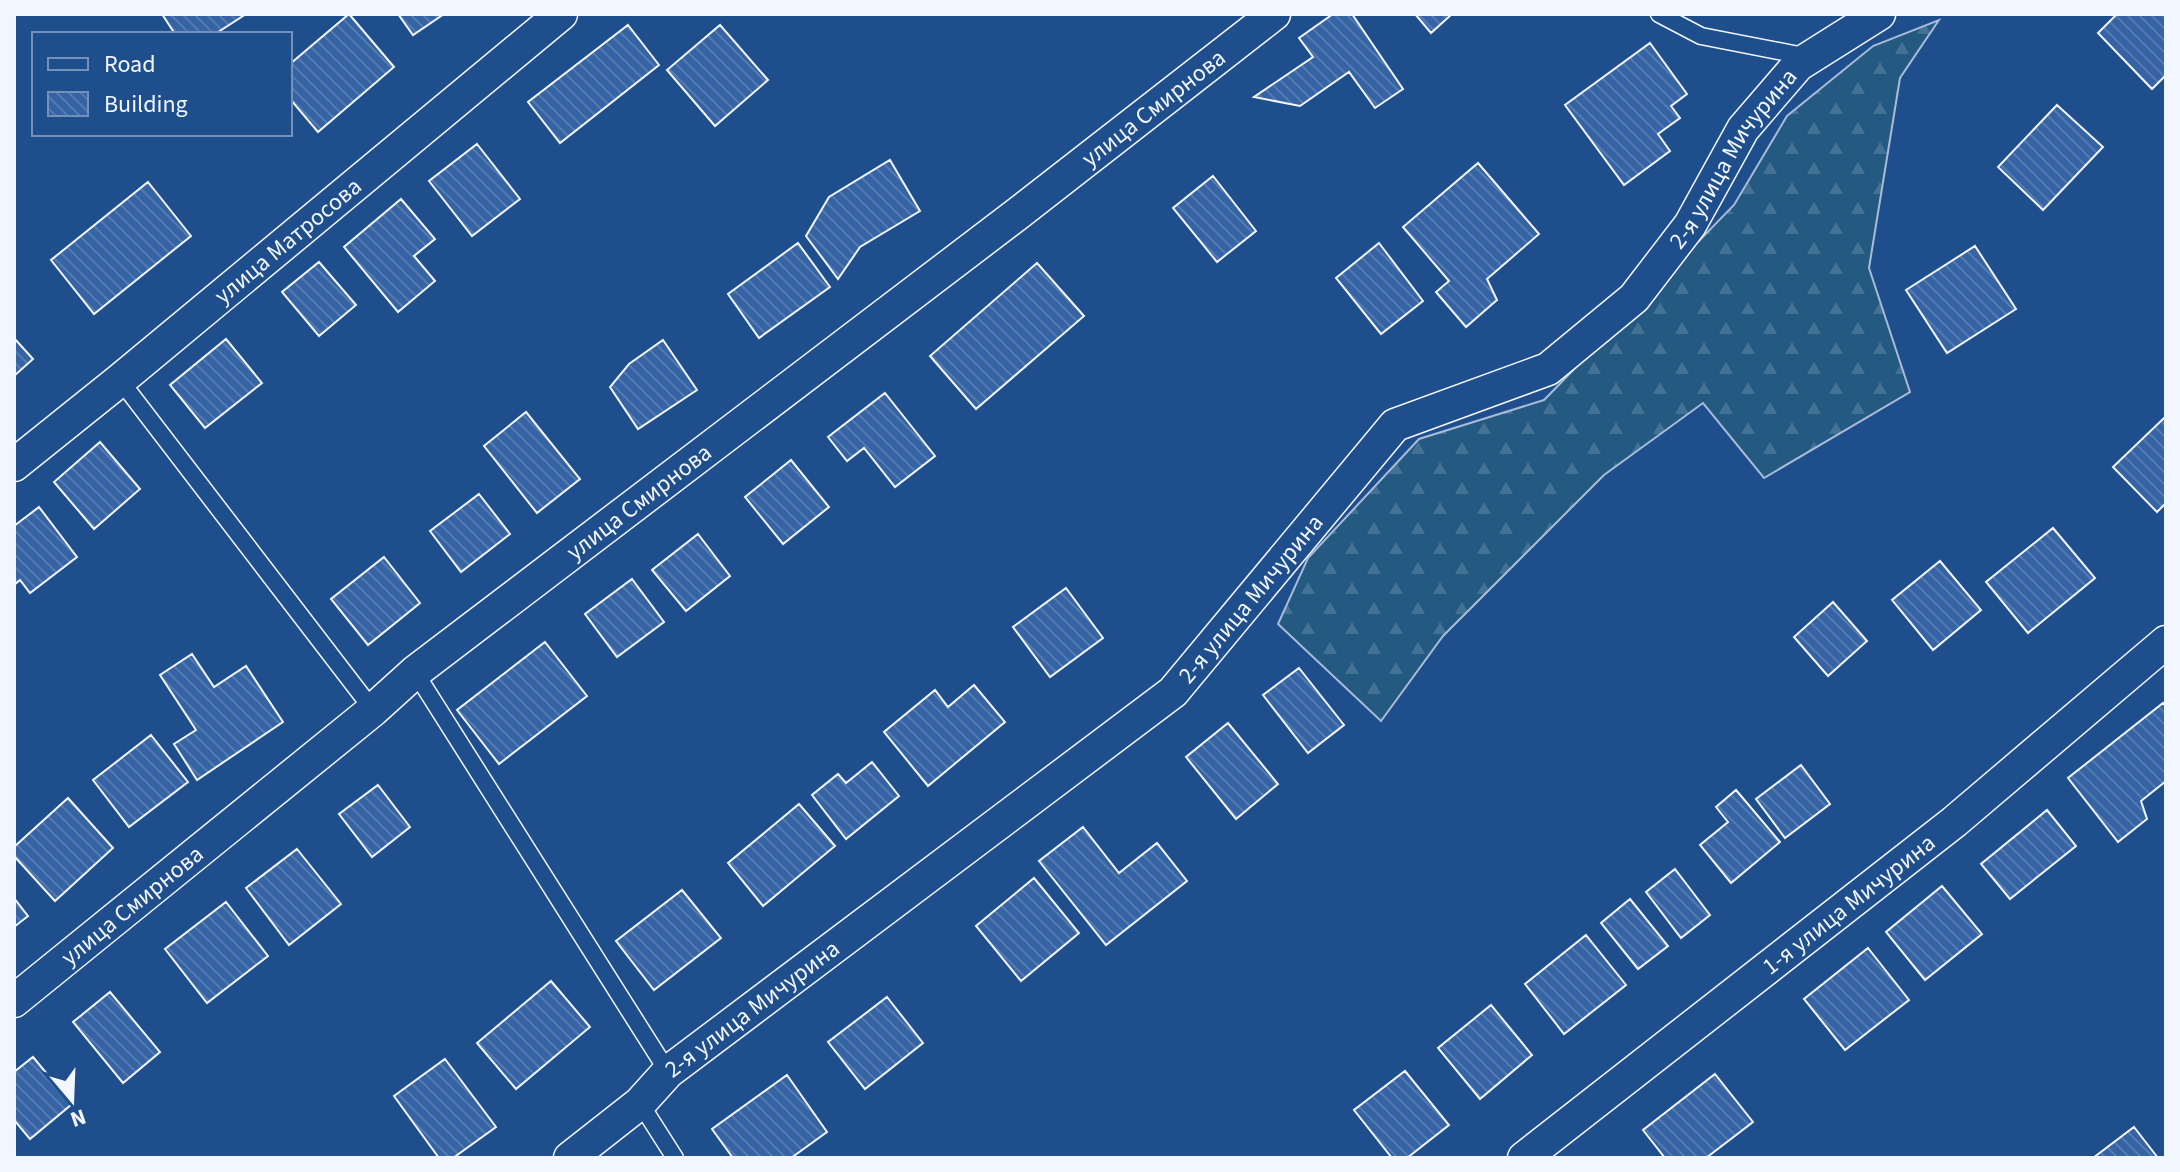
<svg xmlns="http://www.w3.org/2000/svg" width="2180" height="1172" font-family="'Source Sans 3',sans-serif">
	<defs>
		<pattern id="forest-firs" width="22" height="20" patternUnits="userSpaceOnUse" patternTransform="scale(2)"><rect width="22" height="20" fill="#245a82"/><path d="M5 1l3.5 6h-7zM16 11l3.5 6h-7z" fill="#447295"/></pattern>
		<pattern id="building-back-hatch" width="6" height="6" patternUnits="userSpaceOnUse" patternTransform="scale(2)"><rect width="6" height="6" fill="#3563a3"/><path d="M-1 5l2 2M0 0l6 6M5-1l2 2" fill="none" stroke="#537ab1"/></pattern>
	</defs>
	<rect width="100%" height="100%" fill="#1f4e8c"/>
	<path fill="url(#forest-firs)" stroke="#a8bbd7" stroke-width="2" d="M1939,20L1900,78L1869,268L1910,392L1764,478L1703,403L1604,475L1443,636L1381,721L1278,624L1308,558L1419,439L1544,400L1734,205L1787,116L1873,46Z"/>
	<path fill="url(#building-back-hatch)" stroke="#f2f6ff" stroke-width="2" d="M162,14H246L215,34H175Z
		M349,14L394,67L318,132L290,99V64Z
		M398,14H444L413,35Z
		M1333,14H1352L1403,89L1375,108L1349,72L1300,106L1254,97L1313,57L1299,38Z
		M1415,14H1452L1431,33Z
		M2117,14H2166V75L2152,89L2098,33Z
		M628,25L659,65L560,143L528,102Z
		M720,25L768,80L715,126L667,70Z
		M1650,43L1687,94L1671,106L1680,118L1658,134L1670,151L1624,185L1565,105Z
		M2057,105L2103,147L2043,210L1998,167Z
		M477,144L520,199L472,236L429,181Z
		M890,160L920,211L860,247L838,279L806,236L829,197Z
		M1478,163L1539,234L1487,279L1497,300L1466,327L1436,292L1449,281L1403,227Z
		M1213,176L1256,231L1217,262L1173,208Z
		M148,182L191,236L94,314L51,260Z
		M401,199L435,239L414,256L435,281L398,312L344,247Z
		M798,243L830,287L759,338L728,294Z
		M1379,243L1423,301L1381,334L1336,278Z
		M1975,246L2016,309L1947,353L1906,290Z
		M319,262L356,305L319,336L282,292Z
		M1037,263L1084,316L976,409L930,356Z
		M14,338L33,359L14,376Z
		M226,339L262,383L205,428L170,385Z
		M663,340L697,390L638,429L610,387L629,364Z
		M885,393L935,456L895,487L864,448L847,461L828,437Z
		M526,412L580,479L537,513L484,446Z
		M2164,418L2166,421V503L2157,512L2113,467Z
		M100,442L140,489L94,529L54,482Z
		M791,460L829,507L783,544L745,497Z
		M479,494L510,534L461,572L430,531Z
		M39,507L77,557L30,593L20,580L14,585V526Z
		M2053,528L2095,578L2028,633L1986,582Z
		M698,534L730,576L686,611L652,570Z
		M384,557L420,603L368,645L331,599Z
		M1940,561L1981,610L1933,650L1892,600Z
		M632,579L664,622L617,657L585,614Z
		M1066,588L1103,638L1050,677L1013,627Z
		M1833,602L1867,641L1828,676L1794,637Z
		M545,642L587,696L499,764L457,710Z
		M192,654L214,687L246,666L283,722L197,780L174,744L196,730L160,675Z
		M1299,668L1344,725L1308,753L1263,695Z
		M974,685L1005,722L928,786L884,732L935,690L948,707Z
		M2163,703L2166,707V781L2141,801L2147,819L2118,842L2068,778Z
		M1228,723L1278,784L1236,819L1186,757Z
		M151,735L188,782L129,827L93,780Z
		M872,762L899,796L846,839L812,795L838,774L846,783Z
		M1801,765L1830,804L1785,838L1756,799Z
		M378,785L410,827L372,857L339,814Z
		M1736,790L1780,842L1731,883L1700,845L1728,822L1716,807Z
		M68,798L113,848L55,901L14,856V847Z
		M799,804L835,846L763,906L728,863Z
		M2047,810L2076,846L2010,899L1981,864Z
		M1083,827L1119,873L1157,843L1187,881L1106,945L1039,861Z
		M297,849L341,904L289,945L246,888Z
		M1675,869L1710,915L1681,938L1646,892Z
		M1034,878L1079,933L1021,981L976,926Z
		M1942,886L1982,934L1925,980L1886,932Z
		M682,890L721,938L654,990L616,941Z
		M14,898L28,916L14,927Z
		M1630,899L1668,946L1638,969L1601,923Z
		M226,902L268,956L207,1003L165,949Z
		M1586,935L1626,985L1564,1034L1525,984Z
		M1868,948L1909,1000L1845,1050L1804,999Z
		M551,981L590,1027L516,1089L477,1043Z
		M110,992L160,1052L123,1083L73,1022Z
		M887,997L923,1043L865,1089L828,1042Z
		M1491,1005L1532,1055L1480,1099L1438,1048Z
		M33,1057L72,1104L30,1139L14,1120V1072Z
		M445,1059L496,1127L453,1158H439L394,1096Z
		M1405,1071L1449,1125L1407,1158H1392L1354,1110Z
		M1715,1074L1753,1122L1706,1158H1665L1643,1130Z
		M787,1075L827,1132L791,1158H733L712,1129Z
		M2134,1127L2158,1158H2093Z"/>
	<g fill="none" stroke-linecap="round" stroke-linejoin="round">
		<g stroke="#f2f6ff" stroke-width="19">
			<path id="service" d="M1659,14L1701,36L1809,57
				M120,380L373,710
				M415,672L668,1072
				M640,1103L675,1158"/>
		</g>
		<g stroke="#f2f6ff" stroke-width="35">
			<g id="minor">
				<path id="s1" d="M14,465L120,380L561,14"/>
				<path id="s2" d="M14,1001L373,710L415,672L1016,215L1274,14"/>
				<path id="s3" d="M570,1158L640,1103L668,1072L1173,692L1395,425L1548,369L1634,298L1690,225L1743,129L1798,65L1879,14"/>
				<path id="s4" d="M1524,1158L1954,822L2166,642"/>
			</g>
		</g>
		<use href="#service" stroke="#1f4e8c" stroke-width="16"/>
		<use href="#minor" stroke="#1f4e8c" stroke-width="32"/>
	</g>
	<g text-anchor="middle" stroke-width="6" stroke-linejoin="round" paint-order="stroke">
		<g font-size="24" fill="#f2f6ff" stroke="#1f4e8c">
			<text dy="8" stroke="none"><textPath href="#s2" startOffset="1448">улица Смирнова</textPath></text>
			<text dy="8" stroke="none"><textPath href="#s3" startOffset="1556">2-я улица Мичурина</textPath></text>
			<text dy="8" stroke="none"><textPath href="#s1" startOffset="354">улица Матросова</textPath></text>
			<text dy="8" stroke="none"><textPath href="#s2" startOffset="800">улица Смирнова</textPath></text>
			<text dy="8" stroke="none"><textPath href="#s3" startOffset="884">2-я улица Мичурина</textPath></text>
			<text dy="8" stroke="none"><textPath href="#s4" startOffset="412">1-я улица Мичурина</textPath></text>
			<text dy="8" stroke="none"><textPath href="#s2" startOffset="152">улица Смирнова</textPath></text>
			<text dy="8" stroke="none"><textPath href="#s3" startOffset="236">2-я улица Мичурина</textPath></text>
		</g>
	</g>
	<rect width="2180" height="1172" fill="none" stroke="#f2f6ff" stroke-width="32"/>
	<rect x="32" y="32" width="260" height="104" fill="#1f4e8c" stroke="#7391ba" stroke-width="2"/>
	<rect x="48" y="58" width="40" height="12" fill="#1f4e8c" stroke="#7391ba" stroke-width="2"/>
	<text x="104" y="72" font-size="24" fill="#f2f6ff">Road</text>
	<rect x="48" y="92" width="40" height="24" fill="url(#building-back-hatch)" stroke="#7391ba" stroke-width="2"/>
	<text x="104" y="112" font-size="24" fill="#f2f6ff">Building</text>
	<g transform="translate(72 1100) rotate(161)" stroke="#1f4e8c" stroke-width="6" paint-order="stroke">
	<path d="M0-6L14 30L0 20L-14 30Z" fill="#f2f6ff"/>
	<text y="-12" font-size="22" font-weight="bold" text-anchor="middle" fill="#f2f6ff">N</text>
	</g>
</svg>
